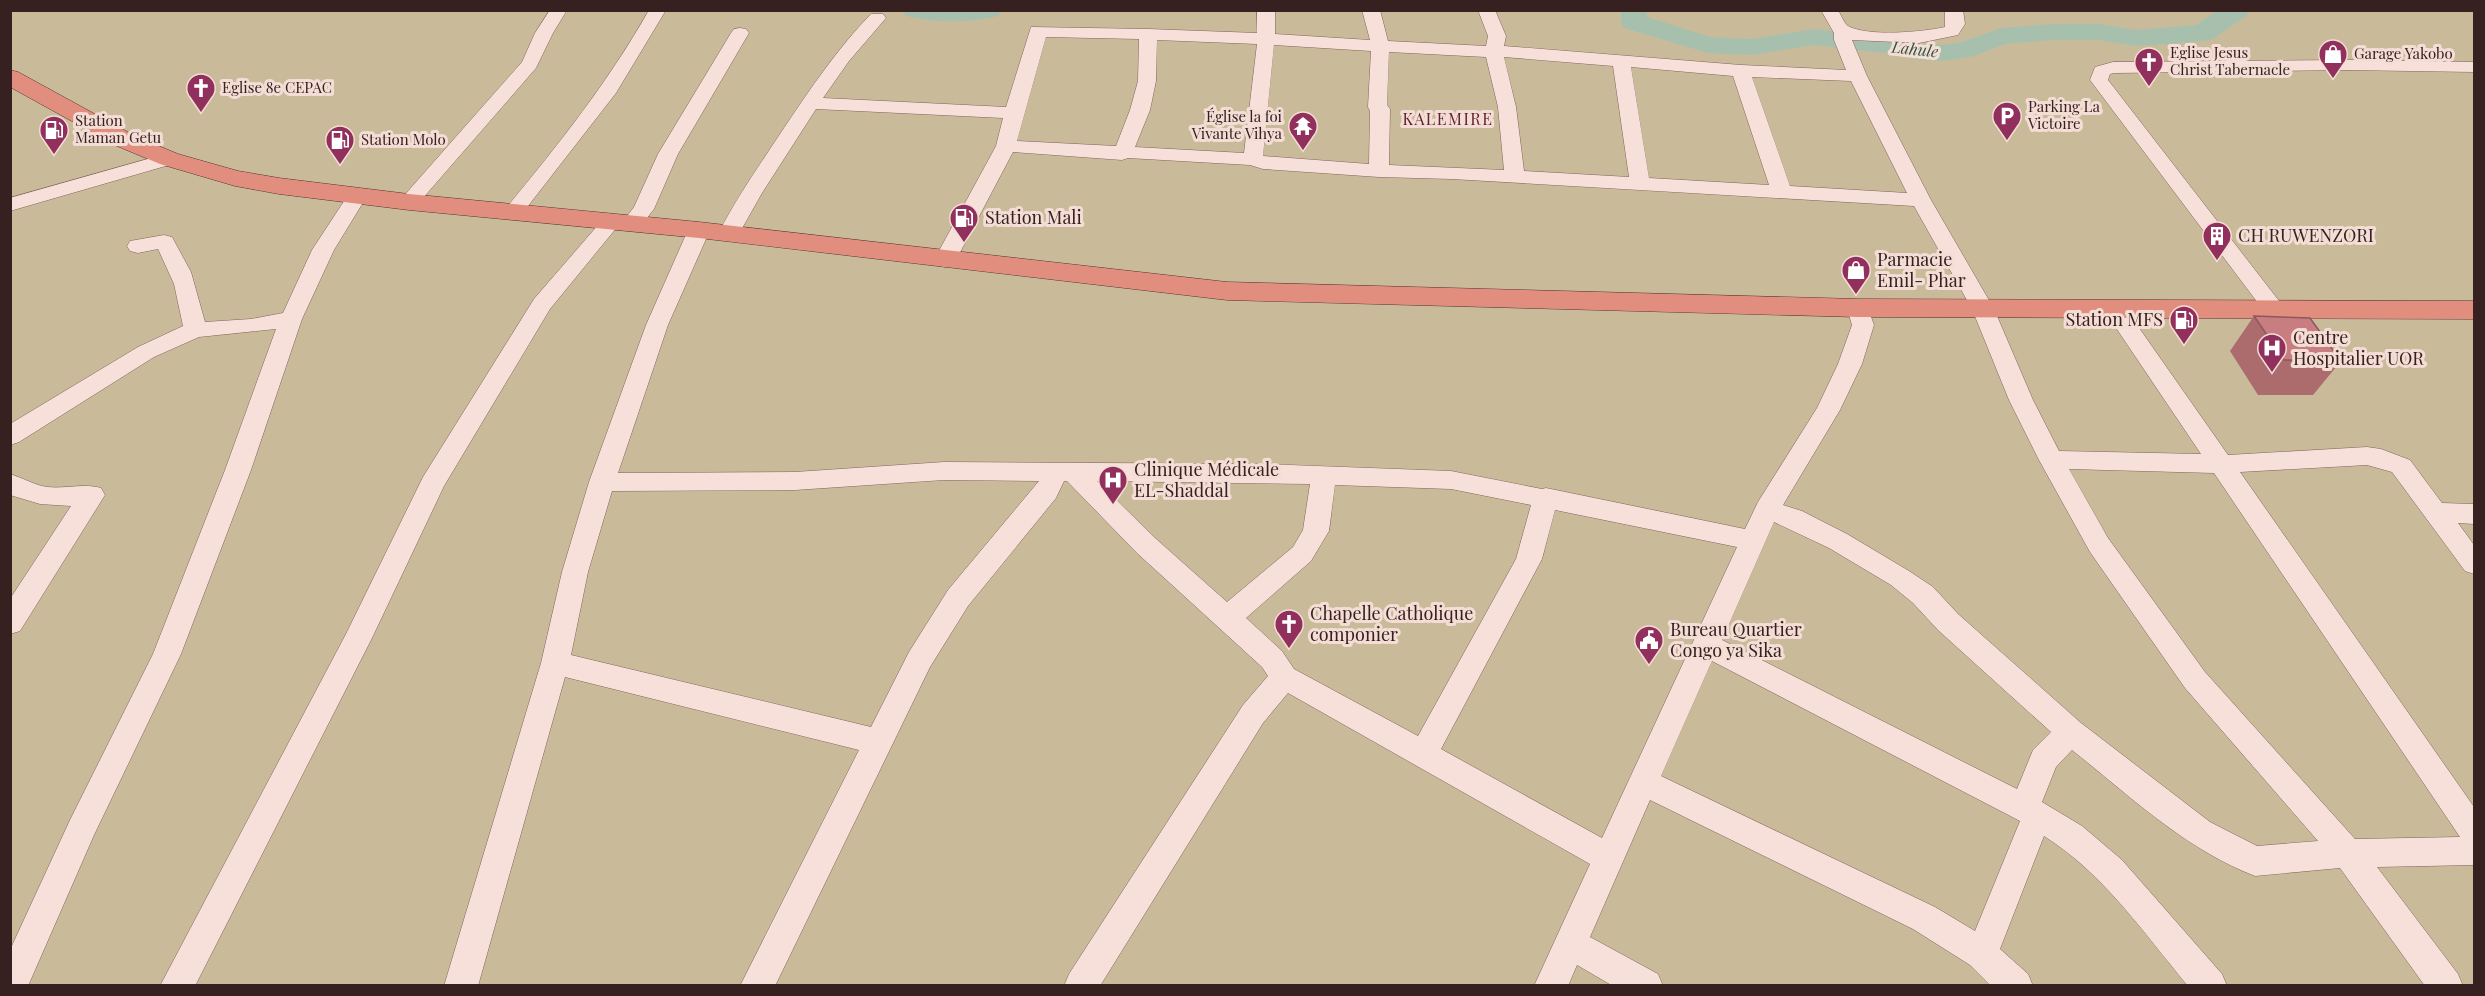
<svg xmlns="http://www.w3.org/2000/svg" width="2485" height="996" font-family="'Playfair Display',serif">
	<rect width="100%" height="100%" fill="#eccfc6"/>
	<path fill="#c9ba9a" d="M11,11H2474V985H11Z"/>
	<g fill="none" stroke-linecap="round" stroke-linejoin="round">
		<path fill="#a7c0ad" fill-rule="evenodd" d="M902,10H1002L998,16C969,23 936,23 906,16Z
			M1621,10H1647V17L1710,37L1751,39L1814,29L1884,37L1920,44L1944,45L1959,43L2001,28L2053,24H2099L2137,30L2196,25L2218,10H2250L2246,16L2213,39L2203,41L2137,46L2099,40H2053L2005,44L1974,56L1944,61L1920,60L1884,53L1814,45L1751,55L1708,53L1624,28L1621,22Z"/>
		<g stroke="#86605d" stroke-width="1">
			<path id="minor" d="M550,10H567L553,33L536,68L416,206L409,208L402,206L399,202L402,198L522,62L535,33Z
				M649,10H666L616,93L521,215L514,217L507,215L504,211L507,207C559,144 609,81 649,10Z
				M1257,10H1275V34L1370,40L1362,10H1380L1388,41L1486,46L1488,36L1478,10H1495L1506,36L1504,46L1741,65L1846,70L1834,40V33L1821,10H1838C1841,15 1844,23 1848,26C1868,37 1923,32 1945,27V10H1963L1965,24L1958,35L1919,43L1852,40L1867,76L1931,200L1994,309L2033,400L2059,451L2201,454L2104,310L2107,305L2115,303L2123,305L2228,455L2367,447L2381,449L2410,460L2442,503L2474,504V524L2458,523L2474,545V574L2465,571L2392,472L2367,465L2240,472L2474,807V865L2377,867L2458,974L2463,986H2425L2340,868L2255,876C2185,849 2130,796 2072,750L2056,767L2042,802L2082,826L2122,860L2222,974L2227,986H2188C2144,933 2103,873 2044,836L2000,949L2028,974L2033,986H1991L1970,965L1913,929L1650,800L1590,937L1658,974L1663,986H1613L1577,965L1568,986H1534L1590,864L1288,693L1263,723L1100,986H1064L1069,974L1243,705L1268,676L1262,667L1137,553L1067,481H1064L1056,498L968,606L930,667L775,986H740L859,750L565,677L478,986H444L541,663L562,572L589,482L646,325L688,230L692,225L699,224L706,225L710,230L668,325L618,473L795,472L944,462L1260,464L1451,471L1542,489L1546,488L1745,529L1758,502L1817,408L1838,364L1852,325L1847,308L1850,303L1858,301L1866,303L1874,325L1862,364L1840,410L1783,505L1802,511L1847,534L1909,571L1933,587L1958,614L2081,723L2210,822L2257,846L2318,841L2185,688L2090,552L2039,460L2009,400L1972,309L1914,206L1452,179L1379,177L1263,169L1250,165L1128,158L1122,160L1013,152L956,260L953,265L945,267L937,265L934,260L996,146L1003,118L816,109L762,193L736,239L729,240L722,239L718,234C737,197 761,163 784,128C811,88 837,49 871,14H883L886,18L849,61L823,98L1006,107L1031,27L1148,29L1257,33ZM1046,37L1139,39L1138,81L1130,110L1116,146L1017,141ZM1157,40L1257,44L1244,153L1135,147L1150,110L1156,81ZM1274,45L1371,51L1368,107L1370,111L1369,164L1263,156ZM1389,52L1486,57L1498,107L1504,170L1389,165L1390,109L1387,105ZM1504,57L1613,66L1629,177L1524,171L1516,107ZM1631,67L1733,76L1769,185L1649,178ZM1752,77L1851,81L1907,193L1790,186ZM2069,469L2214,473L2460,837L2355,839L2205,672L2108,538ZM944,480L1039,481L948,590L909,652L871,727L571,655L588,572L612,491L795,490ZM1097,481L1310,484L1303,530L1293,547L1227,602L1155,538ZM1335,485L1451,489L1531,505L1516,559L1418,736L1294,669L1282,651L1246,618L1311,561L1329,531ZM1555,510L1737,547L1602,838L1441,749L1542,559ZM1774,522L1829,548L1891,585L1913,603L1938,630L2051,732L2033,750L2017,789L1722,640ZM1712,661L2020,821L1975,931L1935,907L1661,776Z
				M740,28L746,29L749,33L678,154L654,209L639,228L632,229L625,228L622,223L634,207L658,154L731,33L734,29Z
				M2348,60L2474,62V72L2348,70L2114,73L2110,74L2108,80L2286,310L2283,315L2275,317L2267,315L2090,80L2095,67L2113,62Z
				M169,153L176,155L179,159L176,163L10,211V198Z
				M357,190L364,192L367,196L334,250L302,319L251,470L181,654L94,835L28,986H10V950L70,820L153,654L225,470L276,329L199,337L154,357L19,442L10,445V424L138,347L183,326L174,284L159,251L158,249L138,253L130,251L127,246L130,241L164,235L172,237L191,272L205,322L251,319L283,313L312,250L350,192Z
				M612,215L619,217L622,221L550,309L444,486L372,638L195,986H160L346,634L423,477L534,299L605,217Z
				M10,474C23,478 34,485 47,487C65,489 84,483 101,488L105,495L20,631L10,634V599L71,506L40,504L10,495Z"/>
		</g>
		<g stroke="#543131" stroke-width="1">
			<path id="trunk" d="M10,70L18,72L135,136L178,154L238,171L279,178L409,194L699,222L1227,282L1858,299L2474,301V319L1858,317L1227,300L699,238L409,210L279,194L235,186L160,164L117,146L10,87Z"/>
		</g>
		<use href="#minor" fill="#f7e0d9" fill-rule="evenodd"/>
		<use href="#trunk" fill="#e28e7e" fill-rule="evenodd"/>
	</g>
	<path fill="#ac6c6e" d="M2254,316L2341,361L2313,395H2258L2230,351Z"/>
	<path fill="#c87e80" stroke="#8c585a" stroke-width="1.5" d="M2254,316L2310,318L2341,361L2284,360Z"/>
	<defs>
		<g id="shop-pin" transform="scale(1.5)"><path d="M0 17L-7.5 6A9.5 9.5 0 1 1 7.5 6Z" fill="#92305d" stroke="#f4ddd5"/><path d="M-5-2.5h2.3a2.7 3.5 0 0 1 5.4 0H5L5.5 6h-11ZM-1.5-2.5h3a1.5 2.3 0 0 0-3 0Z" fill="#fff"/></g>
		<g id="church-pin" transform="scale(1.5)"><path d="M0 17L-7.5 6A9.5 9.5 0 1 1 7.5 6Z" fill="#92305d" stroke="#f4ddd5"/><path d="M-1.2-6h2.4v3.5h3.3v2.4h-3.3V6h-2.4V-.1h-3.3v-2.4h3.3Z" fill="#fff"/></g>
		<g id="parking-pin" transform="scale(1.5)"><path d="M0 17L-7.5 6A9.5 9.5 0 1 1 7.5 6Z" fill="#92305d" stroke="#f4ddd5"/><path d="M-3.5-5.5H1a3.5 3.5 0 0 1 0 7H-1V5.5H-3.5ZM-1-3.4V-.6H.8a1.4 1.4 0 0 0 0-2.8Z" fill="#fff"/></g>
		<g id="temple-pin" transform="scale(1.5)"><path d="M0 17L-7.5 6A9.5 9.5 0 1 1 7.5 6Z" fill="#92305d" stroke="#f4ddd5"/><path d="M0-6L5-2H3V0L6.5 2.5H4V6H1.5V3h-3V6H-4V2.5H-6.5L-3 0V-2H-5Z" fill="#fff"/></g>
		<g id="fuel-pin" transform="scale(1.5)"><path d="M0 17L-7.5 6A9.5 9.5 0 1 1 7.5 6Z" fill="#92305d" stroke="#f4ddd5"/><path d="M-5.5-6h7V0h2V4h1.3V-2.5L3-4.5l.8-.8L6-3V5H2.5V1h-1V6h-7ZM-4.2-4.7v3.2H.2V-4.7Z" fill="#fff"/></g>
		<g id="building-pin" transform="scale(1.5)"><path d="M0 17L-7.5 6A9.5 9.5 0 1 1 7.5 6Z" fill="#92305d" stroke="#f4ddd5"/><path d="M-4-6H4V6H1V3H-1V6H-4ZM-2.5-4.3h1.7v1.8h-1.7ZM.8-4.3h1.7v1.8H.8ZM-2.5-1h1.7V.8h-1.7ZM.8-1h1.7V.8H.8Z" fill="#fff"/></g>
		<g id="hospital-pin" transform="scale(1.5)"><path d="M0 17L-7.5 6A9.5 9.5 0 1 1 7.5 6Z" fill="#92305d" stroke="#f4ddd5"/><path d="M-5-5h3v3.5h4V-5h3V5h-3V1.5h-4V5h-3Z" fill="#fff"/></g>
		<g id="civic-pin" transform="scale(1.5)"><path d="M0 17L-7.5 6A9.5 9.5 0 1 1 7.5 6Z" fill="#92305d" stroke="#f4ddd5"/><path d="M-.6-6.5H3V-4.5H.6V-3L4-1V1h2V6H-6V1h2V-1L-.6-3ZM-1.2 2.5V6h2.4V2.5Z" fill="#fff"/></g>
	</defs>
	<g fill-rule="evenodd">
		<use href="#shop-pin" x="2333" y="54"/>
		<use href="#church-pin" x="2149" y="62"/>
		<use href="#church-pin" x="201" y="88"/>
		<use href="#parking-pin" x="2007" y="116"/>
		<use href="#temple-pin" x="1303" y="126"/>
		<use href="#fuel-pin" x="54" y="130"/>
		<use href="#fuel-pin" x="340" y="140"/>
		<use href="#fuel-pin" x="964" y="218"/>
		<use href="#building-pin" x="2217" y="236"/>
		<use href="#shop-pin" x="1856" y="270"/>
		<use href="#fuel-pin" x="2184" y="320"/>
		<use href="#hospital-pin" x="2272" y="348"/>
		<use href="#hospital-pin" x="1113" y="480"/>
		<use href="#church-pin" x="1289" y="624"/>
		<use href="#civic-pin" x="1649" y="640"/>
	</g>
	<g text-anchor="middle" stroke-width="6" stroke-linejoin="round" paint-order="stroke">
		<g font-size="15" fill="#372020" stroke="#f4ddd5" text-anchor="start">
			<text x="2170" y="58">Eglise Jesus<tspan x="2170" dy="17">Christ Tabernacle</tspan></text>
			<text x="2354" y="59">Garage Yakobo</text>
			<text x="222" y="93">Eglise 8e CEPAC</text>
			<text x="2028" y="112">Parking La<tspan x="2028" dy="17">Victoire</tspan></text>
			<text x="1282" y="122" text-anchor="end">Église la foi<tspan x="1282" dy="17">Vivante Vihya</tspan></text>
			<text x="75" y="126">Station<tspan x="75" dy="17">Maman Getu</tspan></text>
			<text x="361" y="145">Station Molo</text>
		</g>
		<g font-size="16" font-style="italic" fill="#305642" stroke="#f4ddd5">
			<text transform="translate(1915 49) rotate(6)" y="6">Lahule</text>
		</g>
		<g font-size="16" letter-spacing="1.5" fill="#612131" stroke="#f4ddd5">
			<text x="1448" y="125">KALEMIRE</text>
		</g>
		<g font-size="18" fill="#372020" stroke="#f4ddd5" text-anchor="start">
			<text x="985" y="224">Station Mali</text>
			<text x="2238" y="242">CH RUWENZORI</text>
			<text x="1877" y="266">Parmacie<tspan x="1877" dy="21">Emil- Phar</tspan></text>
			<text x="2163" y="326" text-anchor="end">Station MFS</text>
			<text x="2293" y="344">Centre<tspan x="2293" dy="21">Hospitalier UOR</tspan></text>
			<text x="1134" y="476">Clinique Médicale<tspan x="1134" dy="21">EL-Shaddal</tspan></text>
			<text x="1310" y="620">Chapelle Catholique<tspan x="1310" dy="21">componier</tspan></text>
			<text x="1670" y="636">Bureau Quartier<tspan x="1670" dy="21">Congo ya Sika</tspan></text>
		</g>
	</g>
	<rect width="2485" height="996" fill="none" stroke="#372020" stroke-width="24"/>
</svg>
